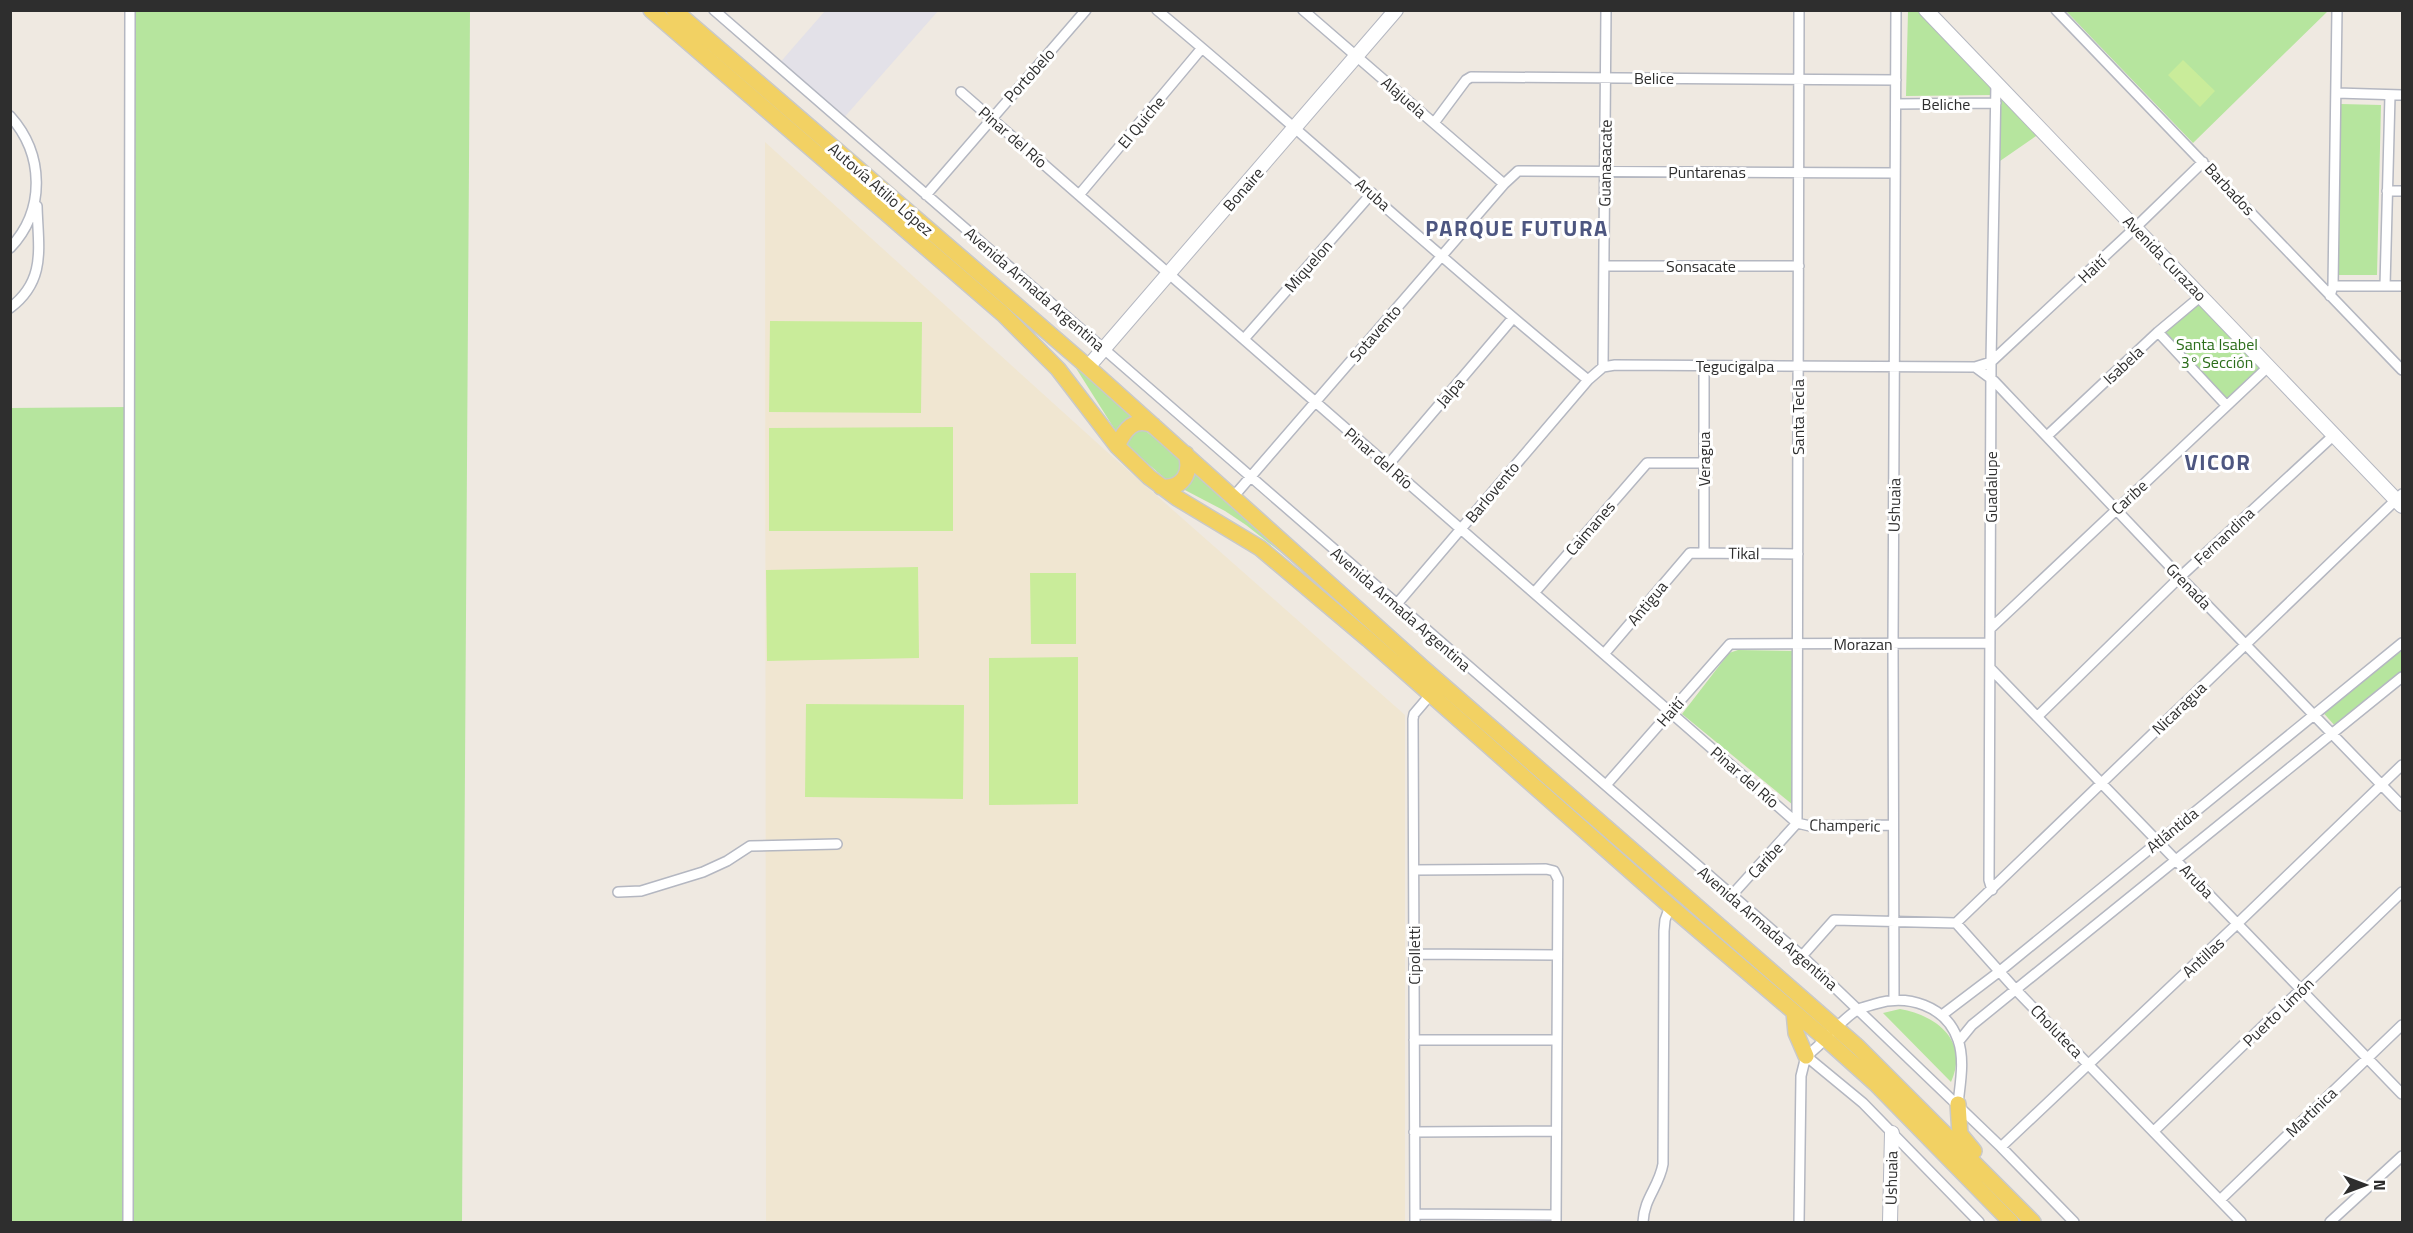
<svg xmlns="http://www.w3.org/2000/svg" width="2413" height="1233" font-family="'Titillium Web',sans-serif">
	<rect width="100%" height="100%" fill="#efe9e1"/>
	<path fill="#e3e1e8" d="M825,11H938L841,121L777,66Z"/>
	<path fill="#f0e6d1" d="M765,142L1105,450L1405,715V1222H766Z"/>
	<path fill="#b6e59e" d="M2329,10L2193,143L2066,11Z
		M130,11H470L462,1222H11L10,408L129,407Z
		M1908,11H1922L1991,85V95L1906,96Z
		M1999,93L2039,134L2000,161Z
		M2341,104L2381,105L2377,275H2338Z
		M2199,298L2265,367L2227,403L2162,333Z
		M1074,365L1135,417L1117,433Z
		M1142,428L1182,460L1178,479L1168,481L1126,445L1125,437Z
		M1193,472L1312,573L1311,576L1246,525L1225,511L1181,488Z
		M2402,644V672L2336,727L2319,708Z
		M1738,650L1796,651L1793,805L1682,714L1729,653Z
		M1900,1009C1938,1016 1969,1041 1951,1082L1883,1013Z"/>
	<path fill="#c9ec9a" d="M2183,60L2215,91L2200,107L2168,75Z
		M770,321L922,322L921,413L769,412Z
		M953,427V531H769V428Z
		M918,567L919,658L767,661L766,570Z
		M1030,573H1076V644H1031Z
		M1078,657V804L989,805V658Z
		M806,704L964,705L963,799L805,797Z"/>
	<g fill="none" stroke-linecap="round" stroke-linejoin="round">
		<g stroke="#b4b7c1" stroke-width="12">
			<path id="street" d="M714,10L1802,956L2001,1147L2074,1222
				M1157,10C1302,131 1441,260 1588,380
				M1303,10L1504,184
				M2056,10L2402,370
				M961,92L1797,823L1810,826L1893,825
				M2337,93L2402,95
				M1896,104L1996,103
				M10,116C44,154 46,210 10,248
				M1434,123L1466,80L1471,77L1896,80
				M2387,191H2402
				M926,195L1086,10
				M1079,195L1202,48
				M1604,266H1799
				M2333,286H2402
				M2385,286L2390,95
				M2330,296L2333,286L2337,10
				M10,308C47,280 38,247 37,206
				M2158,332L2226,405
				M1244,339L1372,193
				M1704,365V553
				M1603,367L1606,10
				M1975,367L1994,381L2180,577L2402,806
				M2047,436L2158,332L2201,296
				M1388,465L1513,318
				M1234,496L1504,184L1518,171L1895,173
				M1534,593L1647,463H1704
				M1396,605L1588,380L1603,367L1615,365L1975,367L1991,362L2136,227L2203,162
				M1991,628L2269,366
				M1604,654L1690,553L1798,554
				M1990,668L2402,1094
				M2038,716L2180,577L2334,435
				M1606,785L1730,644L1990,643
				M1797,823L1799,10
				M1414,870L1546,869L1554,871L1558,879L1556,1222
				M1992,890L1989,880L1991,362L1996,83
				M618,892L641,891L703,872L727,861L750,846L837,844
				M1732,895L1797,823
				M1956,923L2402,494
				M1414,954L1557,955
				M1802,956L1834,920L1956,923L2016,990L2241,1222
				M1894,999L1893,644L1896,10
				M1942,1015L2000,971L2402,643
				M1414,1040H1557
				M1959,1041L1972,1025L2402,677
				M1806,1056C1826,1042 1838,1022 1857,1010C1862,1007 1869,1006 1875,1004C1907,994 1946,1005 1958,1040C1965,1060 1960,1084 1958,1104
				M1806,1056L1863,1103L1979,1222
				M2154,1131L2402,892
				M1414,1132L1556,1131
				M2001,1147L2238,923L2402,765
				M2220,1200L2402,1025
				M1415,1214L1556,1215
				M128,1222L130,10
				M1415,1222L1413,719L1414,714L1431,694
				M1643,1222C1644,1198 1659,1187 1663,1164L1664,931L1665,920L1670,906
				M1799,1222L1801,1076L1806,1056
				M2330,1222L2402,1156"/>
		</g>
		<g stroke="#b4b7c1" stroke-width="16">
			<path id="secondary" d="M1926,10L2402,506
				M1088,367L1396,10
				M1890,1222L1892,1133"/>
		</g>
		<g stroke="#c9c9c9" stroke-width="18">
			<path id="primary" d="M651,10L1003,314L1058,369L1117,446L1149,477L1177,498L1260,548L1368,639L1670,906L1827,1040L1876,1084L2011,1222
				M674,10L1088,367L1423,668L1858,1047L2033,1222
				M1117,446C1125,429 1134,417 1153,425
				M1161,487C1183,489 1192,473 1186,454
				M1794,1012L1796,1033L1806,1056
				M1958,1104L1960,1134L1974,1151"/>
		</g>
		<use href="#street" stroke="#fff" stroke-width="9"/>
		<use href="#secondary" stroke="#fff" stroke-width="14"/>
		<use href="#primary" stroke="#f2d163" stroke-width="15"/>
	</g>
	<g text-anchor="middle" stroke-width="6" stroke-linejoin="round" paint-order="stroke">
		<g font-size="16" fill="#2e2e2e" stroke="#fff">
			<text transform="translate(1029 75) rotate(-48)" y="6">Portobelo</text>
			<text x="1654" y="84">Belice</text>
			<text transform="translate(1404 97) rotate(41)" y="6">Alajuela</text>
			<text x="1946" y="110">Beliche</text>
			<text transform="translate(1141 122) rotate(-50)" y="6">El Quiche</text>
			<text transform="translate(1013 137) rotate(41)" y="6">Pinar del Río</text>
			<text transform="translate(1605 163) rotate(-89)" y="6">Guanasacate</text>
			<text x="1707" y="178">Puntarenas</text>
			<text transform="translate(881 189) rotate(41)" y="6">Autovía Atilio López</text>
			<text transform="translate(1243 189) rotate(-49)" y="6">Bonaire</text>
			<text transform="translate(2230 189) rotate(47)" y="6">Barbados</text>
			<text transform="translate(1373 194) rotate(41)" y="6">Aruba</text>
			<text transform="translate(2165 258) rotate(46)" y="6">Avenida Curazao</text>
			<text transform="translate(1308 266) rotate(-49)" y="6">Miquelon</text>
			<text x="1701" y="272">Sonsacate</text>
			<text transform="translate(2092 269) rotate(-43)" y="6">Haití</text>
			<text transform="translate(1035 289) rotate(41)" y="6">Avenida Armada Argentina</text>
			<text transform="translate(1375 333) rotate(-49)" y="6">Sotavento</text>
			<text transform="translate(2123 365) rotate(-43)" y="6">Isabela</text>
			<text x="1735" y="372">Tegucigalpa</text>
			<text transform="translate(1450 392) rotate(-49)" y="6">Jalpa</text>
			<text transform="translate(1798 417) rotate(-90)" y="6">Santa Tecla</text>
			<text transform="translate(1379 458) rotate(41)" y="6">Pinar del Río</text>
			<text transform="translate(1704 459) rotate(-90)" y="6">Veragua</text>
			<text transform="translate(1991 487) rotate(-90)" y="6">Guadalupe</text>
			<text transform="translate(1492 492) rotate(-50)" y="6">Barlovento</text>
			<text transform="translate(2129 497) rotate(-43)" y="6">Caribe</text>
			<text transform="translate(1894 505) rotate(-89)" y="6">Ushuaia</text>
			<text transform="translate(1590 528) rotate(-49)" y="6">Caimanes</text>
			<text transform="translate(2224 536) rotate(-43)" y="6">Fernandina</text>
			<text transform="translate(1744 553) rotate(1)" y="6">Tikal</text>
			<text transform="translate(2189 586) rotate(46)" y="6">Grenada</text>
			<text transform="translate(1647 603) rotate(-50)" y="6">Antigua</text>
			<text transform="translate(1401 609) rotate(41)" y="6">Avenida Armada Argentina</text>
			<text x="1863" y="650">Morazan</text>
			<text transform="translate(2179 708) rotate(-44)" y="6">Nicaragua</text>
			<text transform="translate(1670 712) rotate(-49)" y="6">Haití</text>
			<text transform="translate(1745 777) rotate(41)" y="6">Pinar del Río</text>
			<text transform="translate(1845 825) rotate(1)" y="6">Champeric</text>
			<text transform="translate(2172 830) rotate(-39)" y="6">Atlántida</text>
			<text transform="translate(1765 860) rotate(-47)" y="6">Caribe</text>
			<text transform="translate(2197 881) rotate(46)" y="6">Aruba</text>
			<text transform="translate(1768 928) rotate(41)" y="6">Avenida Armada Argentina</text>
			<text transform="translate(1414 955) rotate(-90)" y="6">Cipolletti</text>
			<text transform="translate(2203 957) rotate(-43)" y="6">Antillas</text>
			<text transform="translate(2278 1012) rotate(-44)" y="6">Puerto Limón</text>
			<text transform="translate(2057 1031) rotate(46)" y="6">Choluteca</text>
			<text transform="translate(2311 1112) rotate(-44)" y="6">Martinica</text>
			<text transform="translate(1891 1178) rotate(-89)" y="6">Ushuaia</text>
		</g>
		<g font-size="16" fill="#2c6e1b" stroke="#fff">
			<text x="2217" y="350">Santa Isabel<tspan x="2217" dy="18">3° Sección</tspan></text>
		</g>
		<g font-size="22" font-weight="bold" letter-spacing="1.5" fill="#4d5680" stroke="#fff">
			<text x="1517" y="236">PARQUE FUTURA</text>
			<text x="2218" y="470">VICOR</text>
		</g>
	</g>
	<rect width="2413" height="1233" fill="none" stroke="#2e2e2e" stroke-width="24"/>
	<g transform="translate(2365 1185) rotate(90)" stroke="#ffffff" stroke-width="4.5" paint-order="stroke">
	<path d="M0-4.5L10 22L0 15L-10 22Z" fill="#2e2e2e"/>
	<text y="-9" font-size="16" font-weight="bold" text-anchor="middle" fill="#2e2e2e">N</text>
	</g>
</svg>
